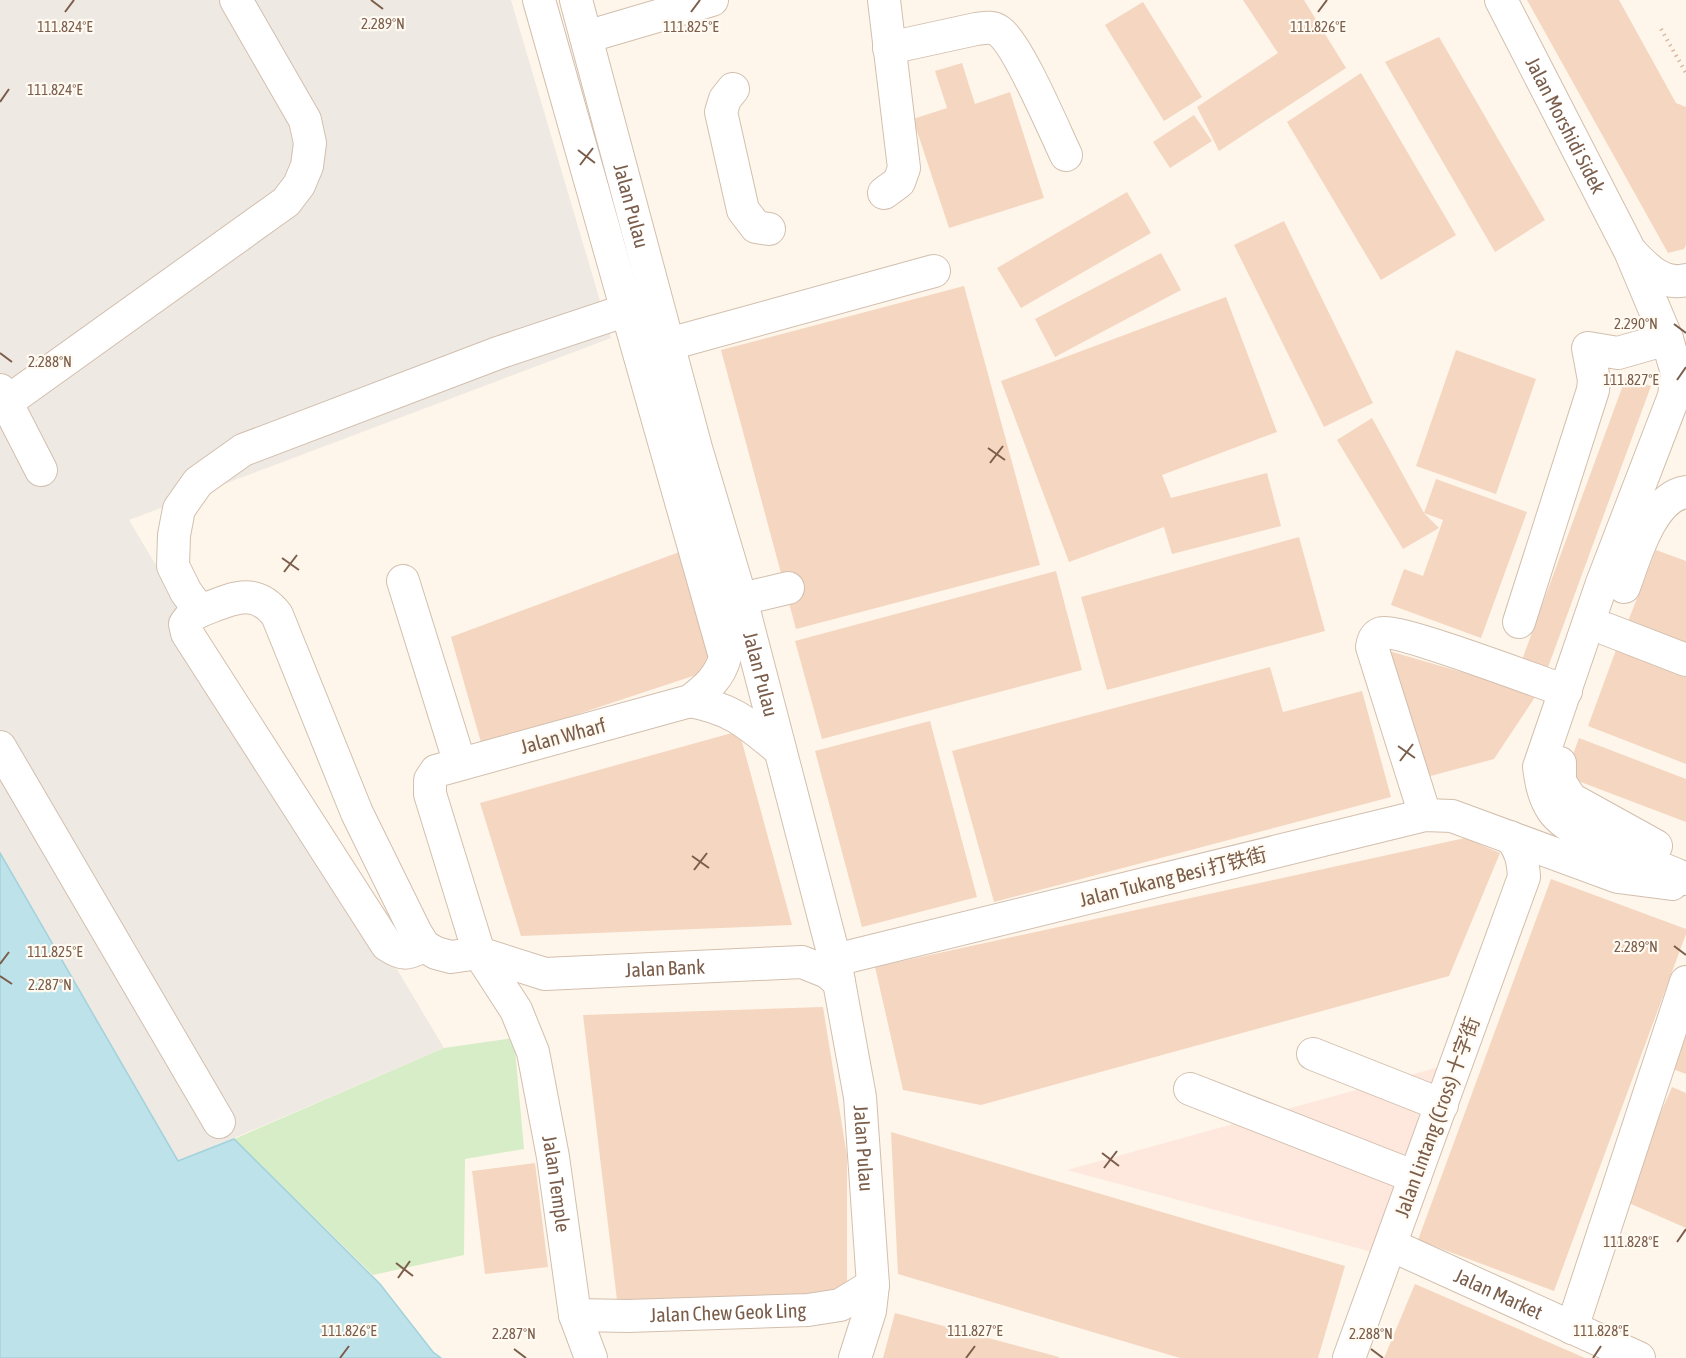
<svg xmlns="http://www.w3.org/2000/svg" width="1686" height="1358" font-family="'Asap Condensed','Noto Sans SC',sans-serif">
	<rect width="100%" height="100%" fill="#fef6ea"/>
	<path fill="#fee8de" d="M1450,1064L1383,1255L1067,1170Z"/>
	<path fill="#efe9e3" d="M0,0H511L611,338L129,520L444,1048L178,1162L0,854Z"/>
	<path fill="#d6edc7" d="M514,1038L524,1149L465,1159L464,1255L373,1275L234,1139L444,1048Z"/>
	<path fill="#bde2e9" stroke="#a2d2dc" stroke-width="1.5" d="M0,853L178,1161L234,1139L380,1284L433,1352L441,1358H0Z"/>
	<path fill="#f5d6c0" d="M1243,0H1304L1346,68L1219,151L1197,107L1278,53Z
		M1527,0H1619L1676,103L1686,107V245L1684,249L1668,253Z
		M1143,2L1202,97L1164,121L1105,25Z
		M1439,37L1545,220L1495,252L1385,62Z
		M962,63L975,104L1010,92L1044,198L949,228L913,119L947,108L935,71Z
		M1361,73L1456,235L1381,280L1287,122Z
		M1194,115L1212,141L1170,168L1153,142Z
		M1127,192L1151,233L1021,308L997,268Z
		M1284,221L1373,403L1324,427L1234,245Z
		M1161,253L1181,290L1055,357L1035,319Z
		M964,286L1040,565L796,629L721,350Z
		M1226,297L1277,432L1162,475L1171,498L1267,473L1281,526L1172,554L1164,527L1069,562L1001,381Z
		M1456,350L1536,379L1496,494L1416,466Z
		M1626,377L1651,386L1547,670L1522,660Z
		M1372,418L1424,513L1439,528L1403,549L1337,440Z
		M1436,479L1527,512L1481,638L1391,605L1404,569L1423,576L1443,520L1424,513Z
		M1299,537L1325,631L1107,690L1081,597Z
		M1656,550L1686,561V647L1627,624Z
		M682,551L720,667L482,746L451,637Z
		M1056,571L1082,670L822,739L795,641Z
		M1616,650L1686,677V764L1588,726Z
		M1389,651L1537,694L1494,759L1423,778Z
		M1270,667L1283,712L1362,691L1391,797L994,902L952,751Z
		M930,721L977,897L862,927L815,751Z
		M739,731L792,925L521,936L480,803Z
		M1579,738L1686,779V822L1565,776Z
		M1465,838L1500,853L1449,976L981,1105L903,1090L875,967Z
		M1551,879L1686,929V934L1554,1291L1418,1240Z
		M823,1007L847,1156V1296L617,1300L583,1015Z
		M1686,1020V1074L1667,1067Z
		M1672,1087L1686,1093V1228L1622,1200Z
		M891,1132L1345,1266L1318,1358H1180L898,1274Z
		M535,1163L548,1267L485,1274L472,1171Z
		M1415,1284L1585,1358H1384Z
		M895,1313L1059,1357V1358H883Z"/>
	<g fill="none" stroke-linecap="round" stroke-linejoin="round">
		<g stroke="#d2bfae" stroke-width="34">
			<g id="minor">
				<path id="s1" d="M539,0L725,657C720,677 706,689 690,701L436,771L430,780V794L479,953L516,1010L533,1052L553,1157L575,1315L591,1358"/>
				<path id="s2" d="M576,0L696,448L741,599L835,960L860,1097L873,1285L870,1311L855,1358"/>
				<path d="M884,0L904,168L899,182L884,193"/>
				<path id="s3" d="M1501,0L1630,251L1667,339L1677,373L1674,396L1602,583L1539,767C1541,783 1544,798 1553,811C1573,839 1653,863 1686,879"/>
				<path d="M586,37L712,0"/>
				<path d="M889,48L976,29C984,28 992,26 999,31C1018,44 1054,130 1066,155"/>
				<path d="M733,89L725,99L721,112L743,210L756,227L769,229"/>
				<path d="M1632,253C1646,268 1663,286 1686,280"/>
				<path id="s4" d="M627,310L498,353L243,450L198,482L179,509L174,535L173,566L186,592L200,611C230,600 254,585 277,615L357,813L416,933L424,946L436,953L451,957L479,953L545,974L802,962L827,972L839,982"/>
				<path d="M669,344L934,271"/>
				<path d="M0,390L41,470"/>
				<path d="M0,407L286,202L299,185L307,166L310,143L305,120L236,0"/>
				<path d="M403,581L460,764"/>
				<path d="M1624,587C1635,558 1651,497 1686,492"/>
				<path d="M741,599L788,588"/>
				<path d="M200,611L191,616L185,624L187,633L387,945C404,956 406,954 424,946"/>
				<path d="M1519,622L1593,390L1594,380L1588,348L1618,353L1667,339"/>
				<path d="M1606,629L1686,660"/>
				<path d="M690,701C733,709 747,723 780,750"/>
				<path d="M0,747L219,1122"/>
				<path d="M1560,763V782L1571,799L1656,846"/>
				<path d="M1425,815L1372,647C1373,640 1375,635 1382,633C1400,629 1539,682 1566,691"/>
				<path d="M835,960L1425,815L1452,816L1618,877L1672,884"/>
				<path d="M1313,1054L1442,1105"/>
				<path d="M1190,1089L1415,1177"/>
				<path id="s5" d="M1391,1245L1639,1358"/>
				<path id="s6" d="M575,1315L628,1316L808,1310L840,1305L873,1285"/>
				<path d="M1572,1328L1686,982"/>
				<path d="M1349,1358L1524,877C1523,861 1521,849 1510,837"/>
			</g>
		</g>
		<path stroke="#dbb9a2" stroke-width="4" stroke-dasharray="1.5 4.5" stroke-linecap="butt" d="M1661,29L1686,73"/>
		<use href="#minor" stroke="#fff" stroke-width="32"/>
	</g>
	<path fill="none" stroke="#7b5d4b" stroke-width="2" d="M371,0L383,9M65,12L74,0M691,12L700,0M1318,12L1327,0M0,102L9,89M578,150L595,163M580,165L593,148M1674,324L1686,333M0,353L12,362M1677,380L1686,367M988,448L1005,460M990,463L1003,446M282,558L299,570M284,572L297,555M1398,746L1415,758M1400,761L1413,744M692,856L709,868M694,870L707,853M1674,946L1686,955M0,964L9,952M0,976L12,984M1102,1153L1119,1166M1104,1168L1117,1151M1677,1242L1686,1229M396,1263L413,1276M398,1278L410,1261M514,1349L526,1358M1371,1349L1383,1358M340,1358L349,1346M966,1358L975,1346M1593,1358L1601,1346"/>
	<g text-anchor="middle" stroke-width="4.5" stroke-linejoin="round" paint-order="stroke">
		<g font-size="20" fill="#7b5d4b" stroke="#fffaf2">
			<text dy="7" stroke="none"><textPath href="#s3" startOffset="141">Jalan Morshidi Sidek</textPath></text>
			<text dy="7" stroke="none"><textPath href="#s2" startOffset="213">Jalan Pulau</textPath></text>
			<text dy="7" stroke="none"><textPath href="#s2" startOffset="699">Jalan Pulau</textPath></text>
			<text transform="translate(563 736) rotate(-15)" y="7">Jalan Wharf</text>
			<text transform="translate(1173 877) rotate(-14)" y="7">Jalan Tukang Besi 打铁街</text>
			<text dy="7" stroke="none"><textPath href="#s4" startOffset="1302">Jalan Bank</textPath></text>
			<text transform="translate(1437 1117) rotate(-70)" y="7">Jalan Lintang (Cross) 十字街</text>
			<text dy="7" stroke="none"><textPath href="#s2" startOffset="1185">Jalan Pulau</textPath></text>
			<text dy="7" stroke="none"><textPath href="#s1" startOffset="1442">Jalan Temple</textPath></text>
			<text dy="7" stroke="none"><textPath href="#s5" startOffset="118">Jalan Market</textPath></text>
			<text dy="7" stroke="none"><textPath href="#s6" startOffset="153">Jalan Chew Geok Ling</textPath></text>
		</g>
	</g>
	<g font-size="15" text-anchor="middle" fill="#7b5d4b" stroke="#fffaf2" stroke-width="4.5" stroke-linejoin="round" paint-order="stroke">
		<text x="383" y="29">2.289°N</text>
		<text x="65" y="32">111.824°E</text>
		<text x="691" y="32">111.825°E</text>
		<text x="1318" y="32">111.826°E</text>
		<text x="55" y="95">111.824°E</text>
		<text x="1636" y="329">2.290°N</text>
		<text x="50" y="367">2.288°N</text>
		<text x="1631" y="385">111.827°E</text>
		<text x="1636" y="952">2.289°N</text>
		<text x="55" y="957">111.825°E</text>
		<text x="50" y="990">2.287°N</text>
		<text x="1631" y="1247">111.828°E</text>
		<text x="349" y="1336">111.826°E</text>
		<text x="975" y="1336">111.827°E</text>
		<text x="1601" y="1336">111.828°E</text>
		<text x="514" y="1339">2.287°N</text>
		<text x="1371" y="1339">2.288°N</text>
	</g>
</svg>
